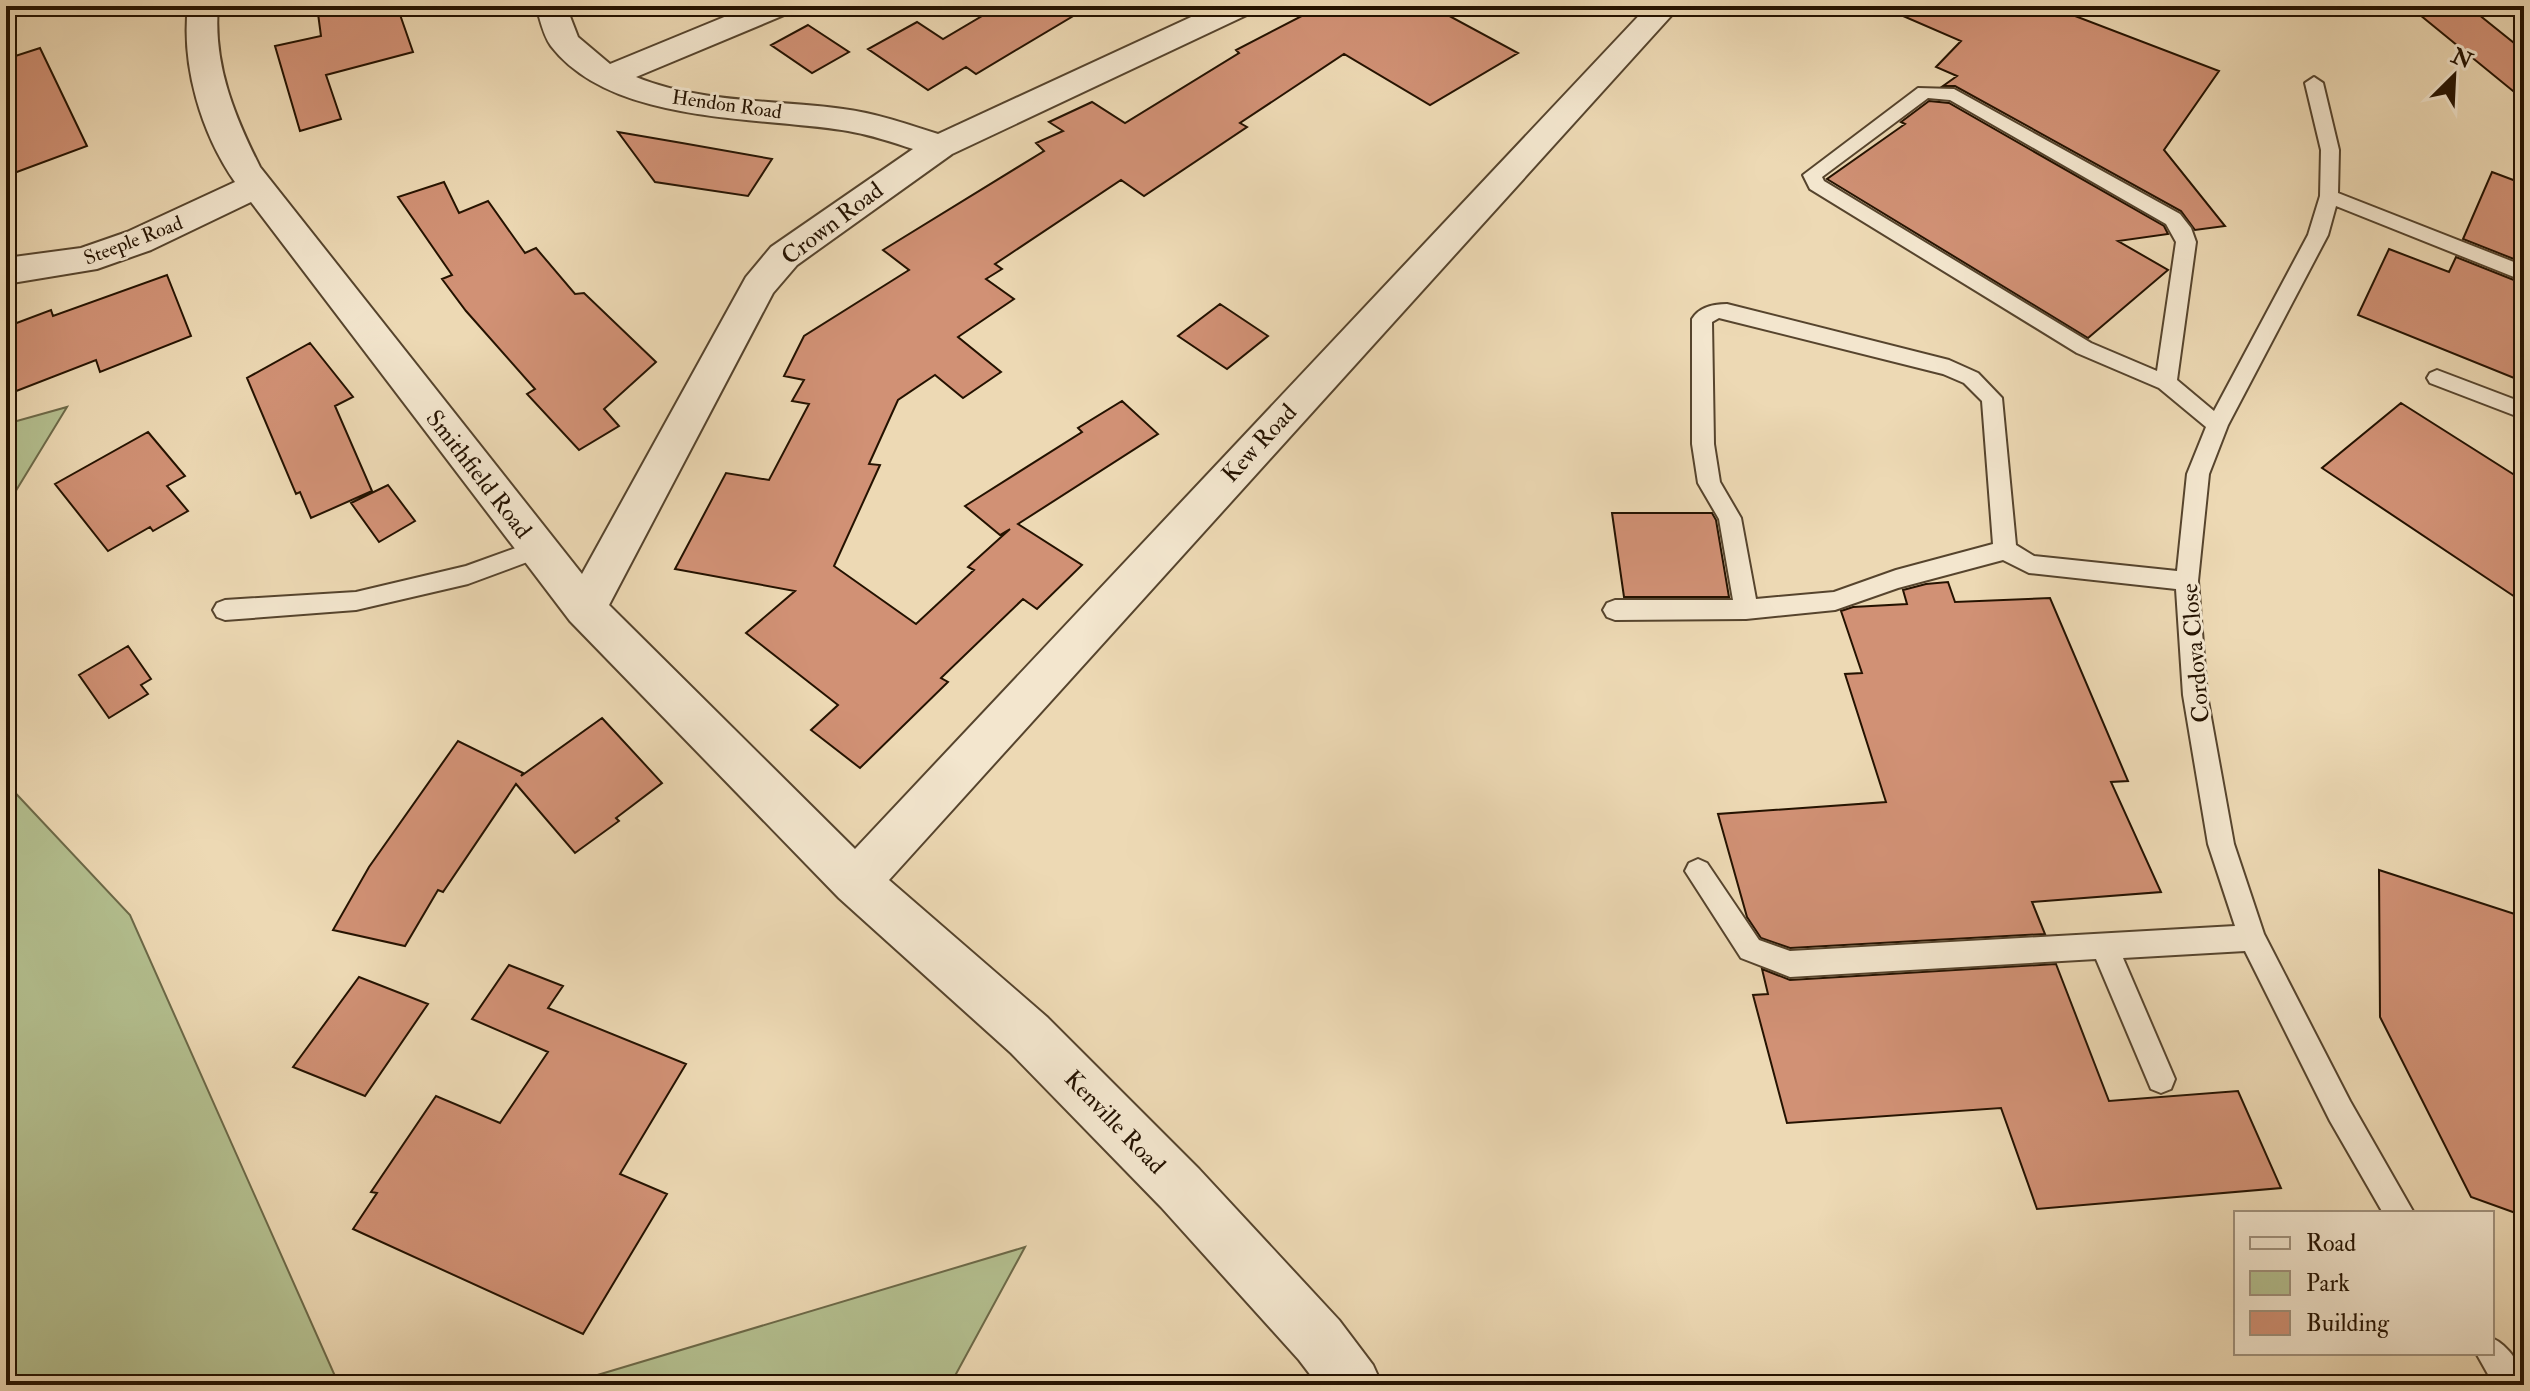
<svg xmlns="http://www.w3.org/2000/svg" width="2530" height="1391" font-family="'IM FELL Double Pica',serif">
	<rect width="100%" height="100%" fill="#edd9b4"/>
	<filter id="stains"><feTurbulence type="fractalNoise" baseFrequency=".0025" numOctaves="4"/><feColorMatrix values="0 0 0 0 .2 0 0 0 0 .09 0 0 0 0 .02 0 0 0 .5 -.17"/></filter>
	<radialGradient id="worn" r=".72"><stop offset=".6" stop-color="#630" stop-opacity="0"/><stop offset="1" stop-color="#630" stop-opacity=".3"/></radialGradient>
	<path fill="#b4c090" stroke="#6c6948" stroke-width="2" d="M67,407L6,507V424Z
		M6,783L130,915L339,1385H6Z
		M1025,1247L950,1385H564Z"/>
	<path fill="#d19175" stroke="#241200" stroke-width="2" d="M317,6H397L413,52L326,75L341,119L300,131L275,46L321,36Z
		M999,6H1090L976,74L966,67L928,90L868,49L917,22L943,39Z
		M1321,6H1431L1518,53L1430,105L1344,54L1240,123L1247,127L1144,196L1121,180L995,264L1002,269L986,279L1014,299L958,337L1001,372L963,398L935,375L898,400L869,464L880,465L834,566L916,624L974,570L968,567L1010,529L1000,535L965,506L1082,432L1078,428L1122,401L1158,434L1018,524L1082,565L1037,609L1023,599L941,678L948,682L860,768L811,730L838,705L746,633L795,591L675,569L726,473L769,480L809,404L792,401L804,380L784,376L804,336L909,270L883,250L1044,151L1036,143L1063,131L1049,122L1092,102L1125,123L1239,53L1236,50Z
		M1880,6H2049L2219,71L2164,150L2225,226L2195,230L2181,211L1955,86H1943L1957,76L1936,67L1961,41Z
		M2409,6H2468L2524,51V100Z
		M808,25L849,52L812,73L771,45Z
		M40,48L87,146L6,176V59Z
		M1929,101L1949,103L2164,226L2168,234L2118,241L2168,270L2088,338L1827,179L1905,124L1901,122Z
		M618,132L682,143L772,159L748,196L655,182Z
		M2492,172L2524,184V263L2463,239Z
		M444,182L459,213L488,201L525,253L536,248L575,294L584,293L656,362L604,409L619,426L579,450L527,394L535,389L466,311L442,279L452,275L398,197Z
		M2389,249L2449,272L2456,257L2524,284V382L2358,315Z
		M167,275L191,336L100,372L96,360L6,395V327L51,310L53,316Z
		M1220,304L1268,336L1227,369L1178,336Z
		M310,343L353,397L335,406L372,491L311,518L300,492L296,494L247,378Z
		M2401,403L2524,481V603L2322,468Z
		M148,432L185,476L167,486L188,511L153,531L150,527L108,551L55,484Z
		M388,485L415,521L379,542L351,503Z
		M1612,513H1712L1716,520L1729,597H1624Z
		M1948,582L1955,602L2050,598L2128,781L2111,782L2161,892L2032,902L2045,934L1790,948L1761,938L1747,917L1718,814L1886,802L1845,674L1862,673L1841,611L1853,607L1907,604L1903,590L1926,584Z
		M128,646L151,679L141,685L148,694L109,718L79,675Z
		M602,718L662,783L616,818L619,821L575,853L516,784L443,892L438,890L405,946L333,930L369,867L458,741L523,773L521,776Z
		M2379,870L2524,917V1216L2471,1197L2380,1017Z
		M2056,964L2109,1101L2238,1091L2281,1188L2037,1209L2001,1108L1787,1123L1753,995L1768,994L1762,969L1790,980Z
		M509,965L563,986L548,1008L686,1064L620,1174L667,1194L583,1334L353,1229L377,1193L371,1192L436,1096L500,1123L548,1052L472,1019Z
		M359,977L428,1004L365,1096L293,1067Z"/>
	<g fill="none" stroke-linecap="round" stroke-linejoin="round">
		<g stroke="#56442d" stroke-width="4">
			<path id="lane" d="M2314,77L2323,83L2339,150L2338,193L2524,266V281L2336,206L2328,235L2228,425L2209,474L2198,581L2207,695L2234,844L2264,934L2350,1101L2414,1213H2383L2330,1121L2245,951L2123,958L2175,1079L2171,1089L2161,1093L2151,1089L2096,959L1790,977L1741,958L1685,871L1689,863L1698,859L1707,863L1759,940L1790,951L2235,926L2208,844L2183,695L2176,589L2029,573L2003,560L1898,588L1835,610L1746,619L1615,620L1607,617L1603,610L1607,603L1615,600H1733L1719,519L1698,483L1692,444V319C1699,307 1714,304 1727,304L1949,360L1978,373L2002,398L2016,545L2034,556L2177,571L2187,474L2206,427L2159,388L2077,353L1810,189L1803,175L1918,88L1954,89L2180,214L2191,228L2196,242L2177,380L2214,411L2308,235L2320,196L2321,150L2305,83ZM1928,98L1950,100L2166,224L2176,242L2157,371L2091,343L1824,181L1822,177ZM1719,318L1943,374L1964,383L1982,401L1993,544L1896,570L1834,592L1756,599L1741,518L1720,482L1714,444L1712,322Z
				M2437,370L2524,403V419L2430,383L2427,378L2430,373Z
				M538,540L546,543L549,549L546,555L468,584L356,610L225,620L217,617L213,610L217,603L225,600L356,592L466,566Z
				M2492,1338C2508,1345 2524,1367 2524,1385H2494L2476,1353H2492Z"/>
		</g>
		<g stroke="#56442d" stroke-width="4">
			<path id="street" d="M188,6H218C213,64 234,115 260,167L582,574L746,277L771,247L913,149C892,142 871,135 848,131C758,116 612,125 551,46C543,35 540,19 536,6H566L578,37L610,64L751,6H793L789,13L636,77C700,103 775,100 843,109C875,113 907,124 938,134L1215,6H1255L1251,13L952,154L797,265L773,293L609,605L855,849L1648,6H1680L889,880L1047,1017L1199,1169L1339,1320L1373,1365L1382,1385H1318L1299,1360L1161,1207L1011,1053L839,898L570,621L251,202L151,250L97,269L6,284V258L81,248L127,232L235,182C201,133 181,65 188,6Z"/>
		</g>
		<use href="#lane" fill="#f3e6ce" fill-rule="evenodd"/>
		<use href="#street" fill="#f3e6ce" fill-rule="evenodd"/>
	</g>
	<g text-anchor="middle" stroke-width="6" stroke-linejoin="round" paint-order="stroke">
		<g font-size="20" fill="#241200" stroke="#f3e6ce">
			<text transform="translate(727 104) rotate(8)" y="7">Hendon Road</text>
			<text transform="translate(133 240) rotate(-21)" y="7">Steeple Road</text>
		</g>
		<g font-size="24" fill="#241200" stroke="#f3e6ce">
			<text transform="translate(832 223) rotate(-37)" y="8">Crown Road</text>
			<text transform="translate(1259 443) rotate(-47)" y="8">Kew Road</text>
			<text transform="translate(479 474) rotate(52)" y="8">Smithfield Road</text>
			<text transform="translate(2195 653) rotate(-95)" y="8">Cordova Close</text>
			<text transform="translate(1115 1122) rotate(46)" y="8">Kenville Road</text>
		</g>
	</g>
	<rect width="2530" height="1391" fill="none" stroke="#edd9b4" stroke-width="32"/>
	<rect x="8" y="8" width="2514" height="1375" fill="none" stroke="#241200" stroke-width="4"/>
	<rect x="16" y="16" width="2498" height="1359" fill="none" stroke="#241200" stroke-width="2"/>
	<rect x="2234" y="1211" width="260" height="144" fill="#f3e6ce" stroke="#a0917c" stroke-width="2"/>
	<rect x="2250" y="1237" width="40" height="12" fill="#f3e6ce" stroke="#a0917c" stroke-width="2"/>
	<text x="2306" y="1251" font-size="24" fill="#241200">Road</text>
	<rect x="2250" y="1271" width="40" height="24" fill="#b4c090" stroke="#a0917c" stroke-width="2"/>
	<text x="2306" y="1291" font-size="24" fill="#241200">Park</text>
	<rect x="2250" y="1311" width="40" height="24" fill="#d19175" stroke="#a0917c" stroke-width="2"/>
	<text x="2306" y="1331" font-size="24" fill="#241200">Building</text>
	<g transform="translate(2454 76) rotate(24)" stroke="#f3e6ce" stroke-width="6" paint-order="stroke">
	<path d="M0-6L14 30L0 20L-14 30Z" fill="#241200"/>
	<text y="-12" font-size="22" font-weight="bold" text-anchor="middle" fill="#241200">N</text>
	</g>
	<rect width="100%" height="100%" filter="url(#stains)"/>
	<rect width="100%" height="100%" fill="url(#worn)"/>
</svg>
